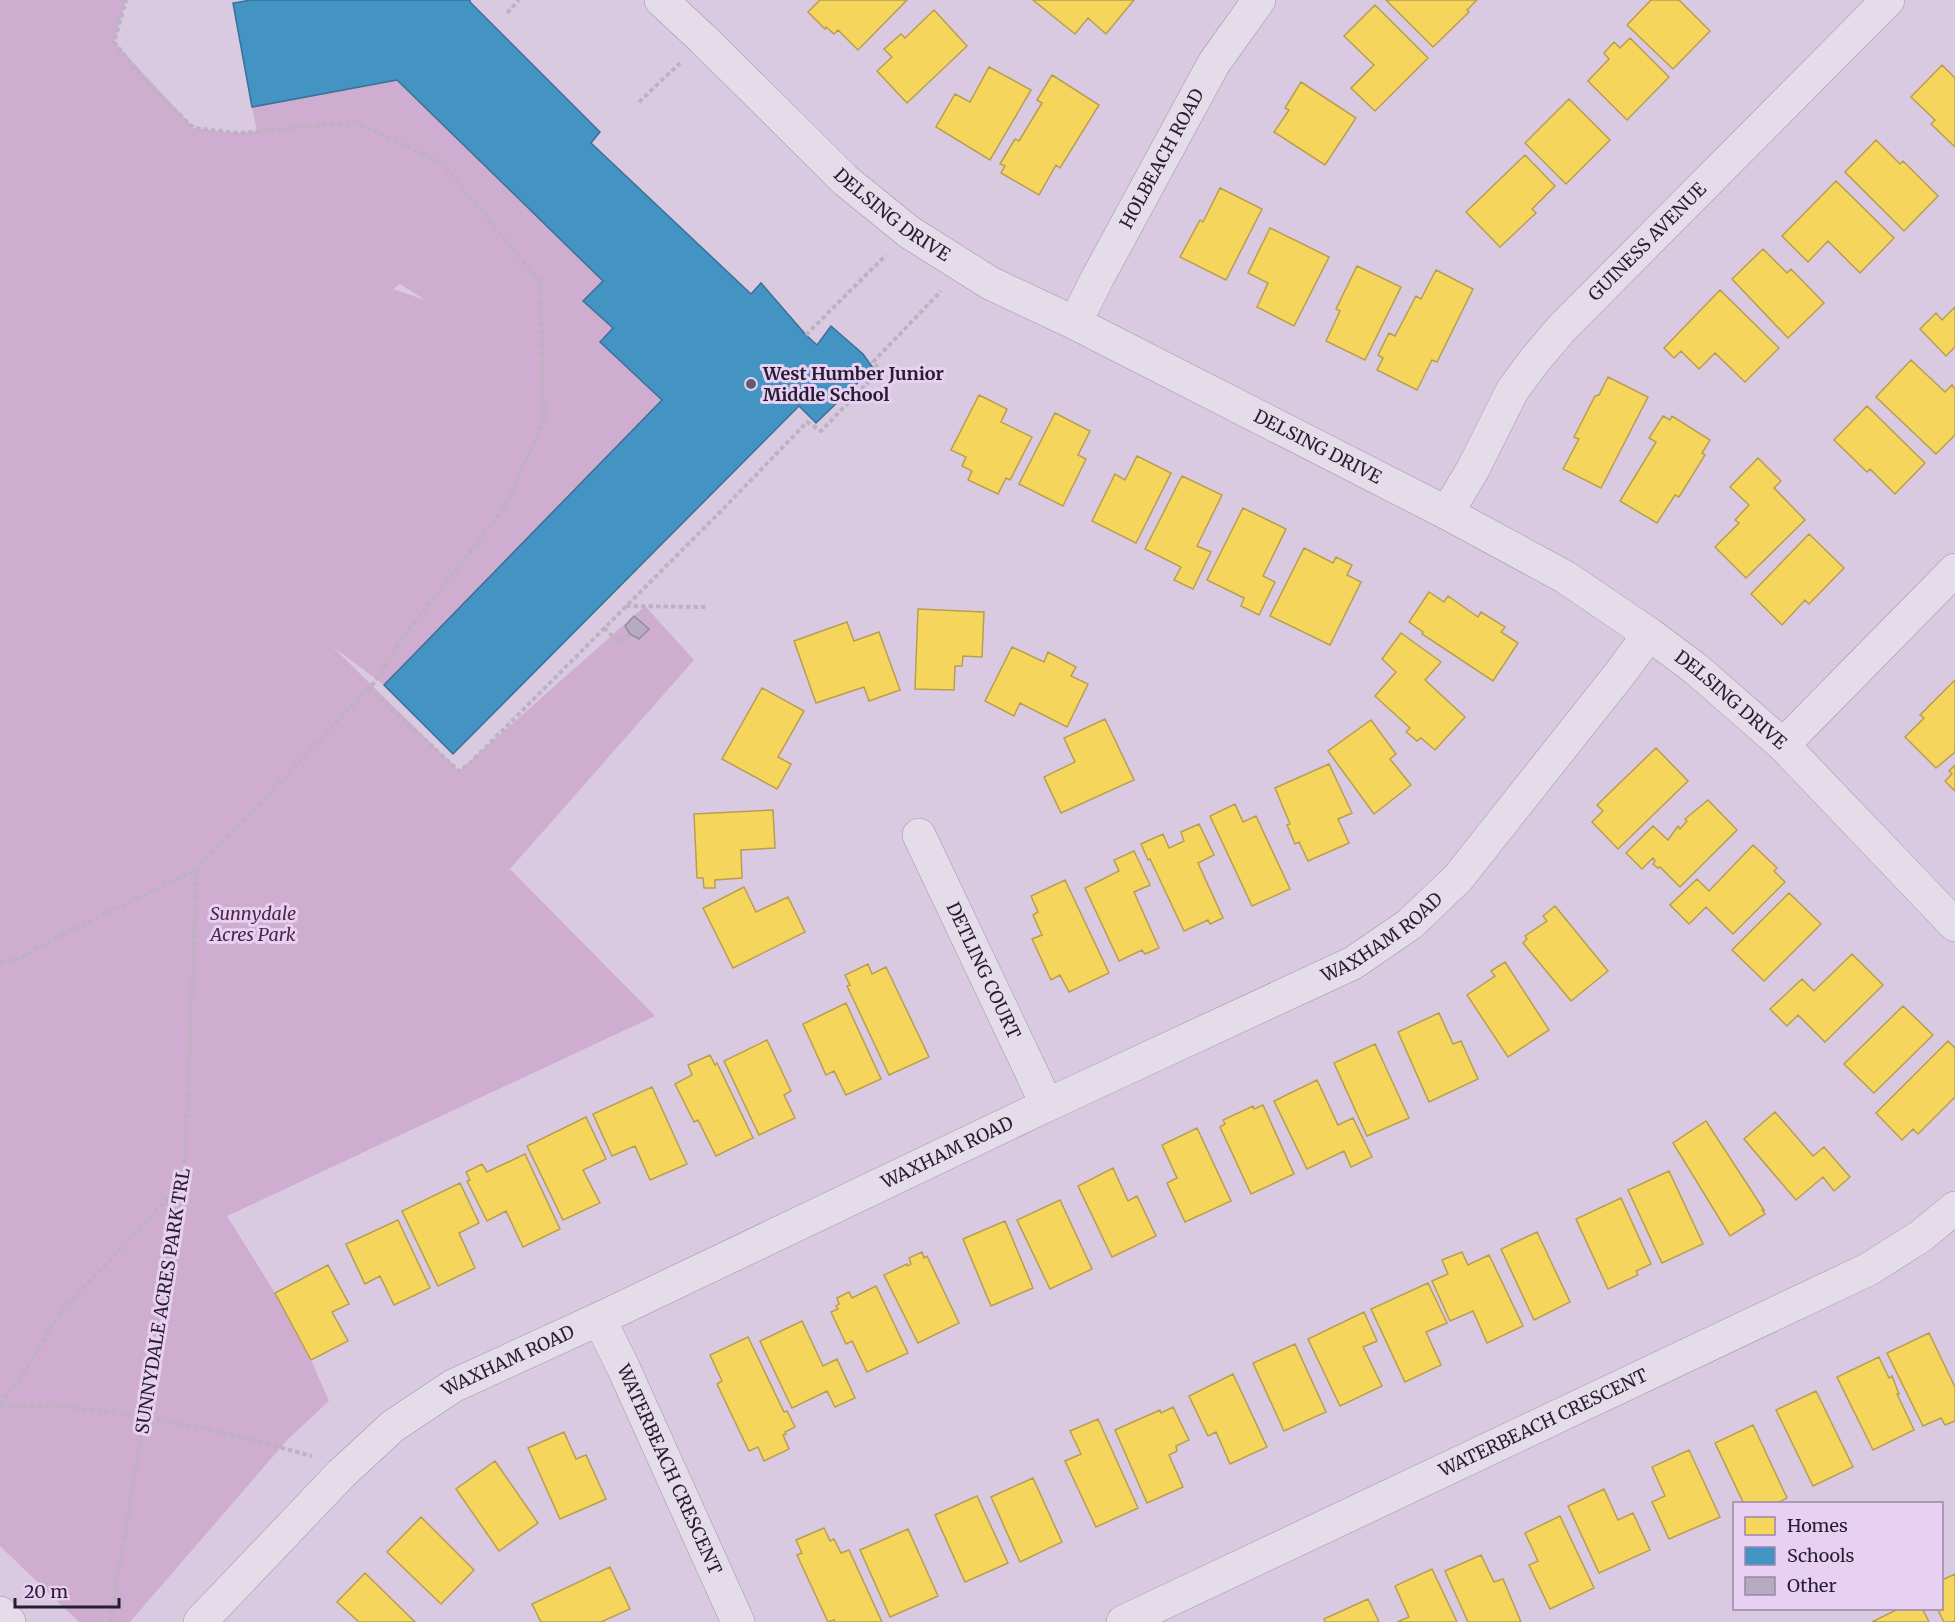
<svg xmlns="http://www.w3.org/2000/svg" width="1955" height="1622" font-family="Merriweather,serif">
	<rect width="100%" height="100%" fill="#d9cae1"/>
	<path fill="#cfadd1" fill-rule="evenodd" d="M0,0H126L114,42L194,128L234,133L257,131L252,107L397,80L603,281L583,301L613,328L600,342L662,400L384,685L332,646L459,771L645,606L694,660L510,869L655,1016L227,1216L275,1293L311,1360L329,1401L288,1439L130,1622H79L0,1546ZM400,284L425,300L393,289Z"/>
	<path fill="#f6d55c" stroke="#b89e50" stroke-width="1.5" d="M820,0H907L858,50L838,30L834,34L826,27L825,29L808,12Z
		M1033,0H1134L1106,34L1088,18L1075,34Z
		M1386,0H1477L1467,10L1469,12L1433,47Z
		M1651,0H1679L1710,31L1673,69L1627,25Z
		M1375,5L1428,58L1375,111L1351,88L1374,65L1344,36Z
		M934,10L967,46L907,103L877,71L892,57L884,49L901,34L905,38Z
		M1630,38L1669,77L1627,120L1588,81L1609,59L1604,53L1614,42L1620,48Z
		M1942,65L1955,78V147L1931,124L1935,120L1911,97Z
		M989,67L1031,90L990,160L936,127L955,94L970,102Z
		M1052,75L1099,105L1060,168L1056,165L1039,195L1001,173L1005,166L1000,164L1015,139L1019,141L1042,103L1037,100Z
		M1301,82L1356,118L1325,165L1274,132L1289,110L1285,108Z
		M1569,99L1610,140L1566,184L1525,143Z
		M1876,140L1900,164L1903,161L1938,196L1904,231L1845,172Z
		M1525,155L1555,186L1532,209L1536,213L1500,247L1466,212Z
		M1836,181L1894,238L1860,273L1828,241L1808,262L1782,236Z
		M1220,188L1262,209L1226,280L1180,257L1200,220L1203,222Z
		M1270,228L1329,257L1294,326L1257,307L1268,283L1248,273Z
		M1763,249L1787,273L1791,269L1824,303L1788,338L1732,279Z
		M1357,266L1401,287L1365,360L1326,341L1340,311L1336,309Z
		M1436,270L1473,289L1437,362L1432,360L1417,390L1377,370L1383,358L1378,355L1389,333L1395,336L1416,296L1421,299Z
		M1720,290L1779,348L1745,382L1715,353L1699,369L1681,351L1674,358L1664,348Z
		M1955,307V347L1946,356L1920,329L1936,313L1942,320Z
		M1911,360L1945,392L1952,385L1955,389V435L1936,454L1876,397Z
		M1608,377L1648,397L1601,488L1563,469L1579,439L1574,437L1595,396L1599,395Z
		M979,395L1007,409L1001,422L1032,437L1010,480L1006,478L998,494L968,480L972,471L962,466L966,457L951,450Z
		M1867,406L1925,463L1895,494L1870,469L1867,472L1834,440Z
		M1055,413L1090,431L1078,455L1086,459L1063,506L1019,484Z
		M1663,416L1670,420L1672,416L1710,440L1702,453L1705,455L1679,497L1675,495L1657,523L1620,501L1656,442L1649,438Z
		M1137,456L1171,473L1136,543L1092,521L1115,474L1125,480Z
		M1758,458L1781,481L1774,488L1805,520L1746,578L1715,547L1739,523L1735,520L1749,505L1730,487Z
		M1182,476L1222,495L1197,546L1211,552L1193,589L1174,580L1181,567L1145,549Z
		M1243,508L1286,529L1263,576L1275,582L1259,615L1241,606L1244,598L1207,580Z
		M1809,534L1844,568L1809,604L1805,600L1782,625L1751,594Z
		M1304,548L1333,563L1336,557L1352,565L1347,575L1361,582L1330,645L1270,616Z
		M1429,592L1444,602L1448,596L1478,617L1481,612L1505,627L1501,632L1518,643L1493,681L1422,634L1423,632L1409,622Z
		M918,609L984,612L982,657L963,656L962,666H955L954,690L915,689Z
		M847,622L854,641L879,632L900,690L869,701L864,687L816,703L794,641Z
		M1401,633L1441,662L1425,680L1465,717L1435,750L1421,738L1417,741L1410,735L1406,732L1410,728L1375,696L1396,672L1382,659Z
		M1012,647L1044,662L1048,652L1076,667L1071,676L1088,684L1067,727L1020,703L1014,716L985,701Z
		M1955,680V752L1936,768L1905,737L1924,718L1920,715Z
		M762,688L804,711L778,757L791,764L777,789L722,759Z
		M1105,719L1134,780L1061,813L1044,777L1075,762L1064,738Z
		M1371,720L1396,754L1390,759L1411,785L1374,814L1328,751Z
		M1656,748L1688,781L1618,849L1592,822L1603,811L1597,805Z
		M1329,764L1352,813L1338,819L1349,843L1308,861L1299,842L1295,844L1287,825L1290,824L1275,788Z
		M1955,765V791L1945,781L1952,774L1949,771Z
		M1708,800L1737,830L1680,887L1660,867L1658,868L1653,864L1655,861L1653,858L1642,869L1626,853L1653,826L1668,840L1678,826L1680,829L1687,821L1685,819Z
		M1235,804L1243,822L1256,816L1290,889L1252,906L1210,816Z
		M773,810L775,848L741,850L742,878L715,880V888H704L703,878H697L694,814Z
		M1199,824L1214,855L1198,863L1223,918L1210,924L1208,920L1184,931L1150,859L1148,860L1141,844L1163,834L1169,848L1184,841L1181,832Z
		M1753,845L1777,868L1774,871L1785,882L1733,934L1706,907L1689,924L1670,905L1697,879L1709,891Z
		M1134,851L1150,885L1134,892L1159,948L1145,954L1142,950L1119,961L1085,888L1119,871L1114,860Z
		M1065,880L1109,973L1069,992L1060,975L1051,980L1032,939L1042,935L1033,915L1038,912L1031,896Z
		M744,887L756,912L788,897L805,932L733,968L703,908Z
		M1789,893L1821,924L1764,981L1732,950Z
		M1555,906L1608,971L1571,1001L1523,943L1527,939L1525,936L1547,921L1543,916Z
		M1852,954L1883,985L1825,1042L1798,1015L1787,1026L1770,1009L1802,979L1814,991Z
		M1505,962L1549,1030L1508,1057L1467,995L1495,976L1491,971Z
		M868,964L872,974L886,967L929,1057L889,1075L847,986L850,985L845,975Z
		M846,1003L881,1079L846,1095L834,1071L826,1075L803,1024Z
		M1903,1006L1933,1035L1874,1093L1844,1064Z
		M1439,1013L1453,1044L1461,1041L1478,1079L1429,1102L1398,1032Z
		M767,1040L791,1091L784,1095L795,1118L759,1135L724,1061Z
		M1948,1041L1955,1048V1097L1918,1134L1913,1129L1902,1140L1876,1113Z
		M1375,1044L1409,1118L1367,1136L1334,1063Z
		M710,1055L715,1065L717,1063L753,1138L716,1156L698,1120L694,1122L675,1084L692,1075L688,1065Z
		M1317,1080L1338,1125L1353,1118L1372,1157L1351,1167L1344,1151L1307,1169L1274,1101Z
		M652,1087L687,1164L650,1180L635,1146L612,1156L593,1114Z
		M1263,1105L1294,1174L1251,1194L1220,1127L1225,1124L1223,1120L1253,1106L1254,1109Z
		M1775,1112L1813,1156L1824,1147L1850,1177L1834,1191L1823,1177L1796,1200L1744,1139Z
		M586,1117L606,1159L583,1170L600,1203L563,1220L527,1146Z
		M1706,1121L1764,1210H1762L1765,1214L1730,1236L1673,1143Z
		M1197,1128L1231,1201L1185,1222L1167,1183L1177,1178L1162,1145Z
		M525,1154L560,1229L523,1247L506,1211L487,1221L467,1181L470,1180L466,1172L482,1164L487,1172Z
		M1113,1168L1128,1201L1137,1196L1156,1236L1112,1257L1078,1186Z
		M1669,1171L1703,1244L1662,1263L1628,1190Z
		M460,1183L479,1223L459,1233L475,1268L438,1286L402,1211Z
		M1621,1198L1651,1264L1636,1271L1638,1275L1608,1289L1576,1219Z
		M1060,1200L1092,1269L1050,1289L1017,1220Z
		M398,1220L430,1288L394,1305L380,1276L365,1284L346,1244Z
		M1005,1221L1033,1288L991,1306L963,1239Z
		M1537,1232L1570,1302L1534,1320L1501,1249Z
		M922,1252L924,1258L927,1256L959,1323L918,1343L884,1275L907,1264L908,1266L911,1264L909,1258Z
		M1462,1252L1468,1265L1489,1255L1523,1326L1487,1343L1473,1311L1450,1321L1432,1281L1448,1274L1442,1260Z
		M328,1265L349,1304L332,1312L348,1341L311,1360L275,1293Z
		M1428,1283L1447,1323L1426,1332L1441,1365L1405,1382L1371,1309Z
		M876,1286L908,1353L867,1372L852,1341L846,1344L831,1312L838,1309L836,1306L839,1304L837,1298L849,1292L852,1298Z
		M1364,1312L1377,1341L1363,1347L1382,1386L1340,1406L1308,1339Z
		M802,1321L823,1366L837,1359L855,1398L835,1407L827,1391L792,1408L760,1341Z
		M1929,1333L1955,1387V1421L1945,1425L1941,1418L1923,1426L1887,1353Z
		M748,1337L784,1412L787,1411L795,1427L785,1432L786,1434L783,1435L789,1449L764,1461L758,1447L749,1451L717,1384L722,1381L710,1355Z
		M1295,1344L1326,1412L1284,1431L1253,1363Z
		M1879,1357L1889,1378L1892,1376L1899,1394H1897L1914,1430L1873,1450L1837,1377Z
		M1233,1374L1267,1447L1230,1464L1216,1432L1208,1436L1189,1396Z
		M1816,1391L1853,1467L1813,1486L1776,1410Z
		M1173,1407L1189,1440L1176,1446L1177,1451L1169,1455L1183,1487L1147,1503L1115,1430L1160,1410L1161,1413Z
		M1098,1419L1138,1508L1096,1527L1065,1461L1081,1454L1070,1431Z
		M1753,1425L1787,1498L1775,1504H1744L1715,1443Z
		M564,1432L576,1459L586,1455L606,1499L560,1519L528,1448Z
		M1689,1450L1720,1517L1669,1539L1652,1502L1665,1496L1652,1467Z
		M495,1461L538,1523L499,1551L456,1489Z
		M1033,1478L1062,1542L1020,1562L991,1497Z
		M1604,1489L1618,1520L1633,1513L1650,1550L1599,1573L1568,1506Z
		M977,1496L1008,1563L965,1582L935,1515Z
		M1560,1516L1594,1588L1550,1609L1529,1565L1538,1561L1525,1533Z
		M421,1517L474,1570L441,1604L387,1552Z
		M824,1528L830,1541L834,1539L841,1553L849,1550L882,1622H835L834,1620L828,1622L797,1555L802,1553L796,1540Z
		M908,1529L938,1596L890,1617L860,1550Z
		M1481,1555L1494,1582L1503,1579L1521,1622H1468L1445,1571Z
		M610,1567L630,1609L601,1622H541L532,1604Z
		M1432,1569L1457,1622H1397L1409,1617L1395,1586Z
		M365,1573L415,1622H359L337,1602Z
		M1955,1574V1622H1944L1937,1608H1942V1580Z
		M1368,1599L1379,1622H1325L1324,1619Z
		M1900,1608H1922L1929,1622H1872Z"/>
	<path fill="#4393c3" stroke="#3b7098" stroke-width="1.5" d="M251,0H470V2L600,132L591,143L751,294L761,283L806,335L817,345L831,326L863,354L873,368L816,423L799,406L453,754L384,685L662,400L600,342L613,328L583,301L603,281L397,80L252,107L233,3Z"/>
	<path fill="#b7abc4" stroke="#958aa1" stroke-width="1.5" d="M634,616L649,629L639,639L630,634L625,626Z"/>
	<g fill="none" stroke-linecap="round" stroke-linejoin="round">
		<g stroke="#9e94a6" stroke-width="34">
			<g id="minor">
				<path id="s1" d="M661,0L704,40L845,180L909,232L990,283L1075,323L1447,513L1565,577L1649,634L1696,669L1783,745L1955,925"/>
				<path id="s2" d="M1075,323L1098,277L1214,63L1259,0"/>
				<path id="s3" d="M1447,513L1473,469L1512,391L1534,361L1562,328L1888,0"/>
				<path d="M1783,745L1955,570"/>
				<path id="s4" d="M919,835L1047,1105"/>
				<path id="s5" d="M599,1319L623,1367L738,1622"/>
				<path d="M0,1613L9,1622"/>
				<path id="s6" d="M200,1622L341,1474L393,1426L453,1386L599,1319L1047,1105L1353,963L1410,924L1458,878L1622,671L1649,634"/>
				<path id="s7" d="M1123,1622L1869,1269L1921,1236L1955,1208"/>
			</g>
		</g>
		<path stroke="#bbb3c2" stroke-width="4" stroke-dasharray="4.5 3" stroke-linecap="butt" d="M507,13L519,0
			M639,102L680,63
			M806,335L886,255
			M626,606L706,607
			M604,628L619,643L630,634
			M369,688L459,771L469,764L726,506L807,422L821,431L880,370L873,362L941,291
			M0,963L21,958L46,943L197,869
			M0,1404L25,1371L60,1313L184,1181
			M0,1406L54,1405L145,1417L226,1433L312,1456
			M110,1622L184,1181L197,869L376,681L400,641L503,510L544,421L540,282L442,163L355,122L239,133L194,128L149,86L114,42L126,0"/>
		<use href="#minor" stroke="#e5dcea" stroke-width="33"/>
	</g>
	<circle fill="#655a70" stroke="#e7d0f2" stroke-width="2" cx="751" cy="384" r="6"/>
	<g text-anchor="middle" stroke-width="6" stroke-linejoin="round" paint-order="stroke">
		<g font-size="18" fill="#271d33" stroke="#e7d0f2">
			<text dy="6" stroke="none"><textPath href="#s2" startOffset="186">HOLBEACH ROAD</textPath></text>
			<text dy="6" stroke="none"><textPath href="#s1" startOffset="316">DELSING DRIVE</textPath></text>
			<text dy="6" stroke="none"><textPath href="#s3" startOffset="340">GUINESS AVENUE</textPath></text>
			<text dy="6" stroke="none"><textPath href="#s1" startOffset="802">DELSING DRIVE</textPath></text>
			<text dy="6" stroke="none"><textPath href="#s1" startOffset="1288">DELSING DRIVE</textPath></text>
			<text dy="6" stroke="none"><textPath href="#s6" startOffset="1380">WAXHAM ROAD</textPath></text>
			<text dy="6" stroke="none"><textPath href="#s4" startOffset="150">DETLING COURT</textPath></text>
			<text dy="6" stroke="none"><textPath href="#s6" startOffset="894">WAXHAM ROAD</textPath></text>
			<text transform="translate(163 1301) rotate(-81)" y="6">SUNNYDALE ACRES PARK TRL</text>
			<text dy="6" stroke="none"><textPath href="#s6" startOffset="408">WAXHAM ROAD</textPath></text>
			<text dy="6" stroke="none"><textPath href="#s7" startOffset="465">WATERBEACH CRESCENT</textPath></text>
			<text dy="6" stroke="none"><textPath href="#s5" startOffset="166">WATERBEACH CRESCENT</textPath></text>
		</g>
		<g font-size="18" font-weight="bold" fill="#271d33" stroke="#e7d0f2" text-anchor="start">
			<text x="763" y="380">West Humber Junior<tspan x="763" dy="21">Middle School</tspan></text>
		</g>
		<g font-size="18" font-style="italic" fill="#4e2546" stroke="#e7d0f2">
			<text x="253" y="920">Sunnydale<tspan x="253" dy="21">Acres Park</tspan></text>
		</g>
	</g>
	<rect x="1733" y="1502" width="210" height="108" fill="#e7d0f2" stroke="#9a88a6" stroke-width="1.5"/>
	<rect x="1745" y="1517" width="30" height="18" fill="#f6d55c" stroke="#9a88a6" stroke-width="1.5"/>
	<text x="1787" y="1532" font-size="18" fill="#271d33">Homes</text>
	<rect x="1745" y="1547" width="30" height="18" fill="#4393c3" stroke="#9a88a6" stroke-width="1.5"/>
	<text x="1787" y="1562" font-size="18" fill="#271d33">Schools</text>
	<rect x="1745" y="1577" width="30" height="18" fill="#b7abc4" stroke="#9a88a6" stroke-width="1.5"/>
	<text x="1787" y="1592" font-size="18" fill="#271d33">Other</text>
	<path d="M15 1598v9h104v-9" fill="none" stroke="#271d33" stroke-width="3"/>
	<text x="24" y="1598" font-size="18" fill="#271d33" stroke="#e7d0f2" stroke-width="4.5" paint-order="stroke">20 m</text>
</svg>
